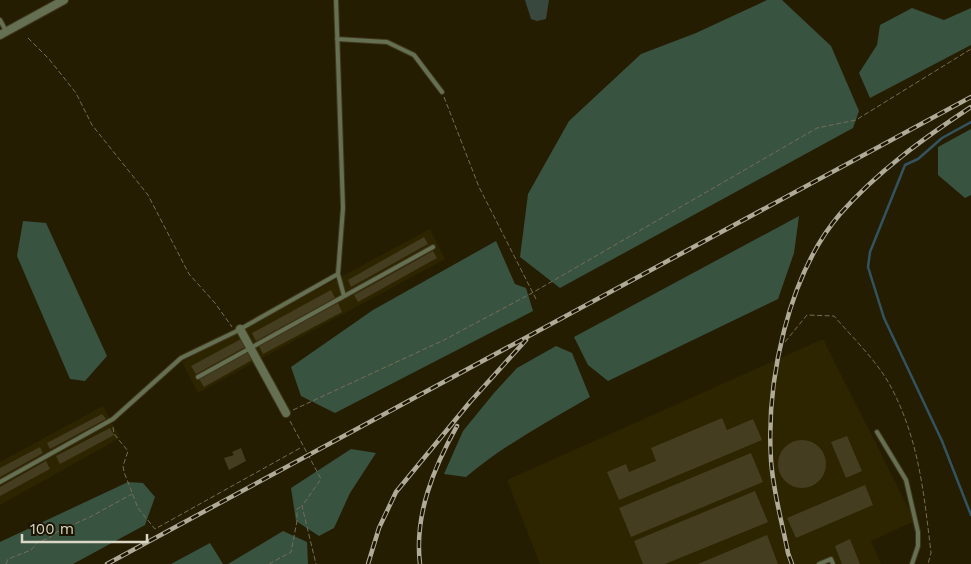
<svg xmlns="http://www.w3.org/2000/svg" width="971" height="564" font-family="'Work Sans',sans-serif">
	<rect width="100%" height="100%" fill="#251d01"/>
	<path fill="#2d2400" d="M430,229L445,259L198,393L182,362Z
		M823,339L915,521L871,541L881,564H540L507,480Z
		M103,406L120,438L0,505V462Z"/>
	<path fill="#39483e" d="M525,0H549L546,19L537,21L531,19Z"/>
	<path fill="#395341" d="M767,0H782L831,46L859,111L853,128L560,288L520,257L528,194L569,121L641,54L696,33Z
		M912,8L944,20L971,8V45L870,98L859,73L877,45L880,25Z
		M971,129V195L965,198L938,175V147Z
		M799,216L794,253L778,299L608,381L588,365L574,337Z
		M23,221L46,223L107,356L85,381L70,379L17,256Z
		M496,241L515,284L526,288L533,311L335,413L301,396L291,367L373,310Z
		M556,346L572,353L590,397C547,422 504,445 466,477L444,474L463,431L494,393L517,368Z
		M351,449L376,453L350,493L334,528L319,536L296,521L291,488Z
		M128,482L143,483L155,497L145,525L73,564H0V542Z
		M283,531L307,542L308,564H228Z
		M210,543L223,564H171Z"/>
	<g fill="none" stroke-linecap="round" stroke-linejoin="round">
		<path stroke="#325460" stroke-width="2.5" d="M971,122L942,138L918,159L905,165L870,252L868,267L884,318L942,441L971,515"/>
	</g>
	<path fill="#453d20" d="M424,237L428,244L351,287L348,280Z
		M433,251L437,258L358,302L354,295Z
		M331,290L335,298L256,341L252,333Z
		M338,303L342,312L263,354L259,346Z
		M241,339L245,347L196,374L191,366Z
		M248,352L252,360L204,387L199,379Z
		M102,414L106,419L50,449L47,443Z
		M722,418L727,430L753,419L762,440L619,500L607,472L626,464L629,472L656,461L651,448Z
		M110,428L114,435L60,464L56,456Z
		M847,436L862,471L846,478L831,442Z
		M778 464a24 24 0 1 1 48 0a24 24 0 1 1-48 0Z
		M40,447L43,453L0,477V468Z
		M241,448L246,461L229,470L224,458L234,455L232,452Z
		M751,453L763,482L631,537L619,508Z
		M46,461L50,469L0,496V487Z
		M865,485L873,505L796,538L787,518Z
		M755,491L768,522L665,564H643L634,541Z
		M767,535L778,564H698Z
		M850,539L860,564H842L835,546Z"/>
	<g fill="none" stroke-linecap="round" stroke-linejoin="round">
		<g stroke="#3e371d" stroke-width="6">
			<path id="lane" d="M0,20L6,31
				M337,39L387,42L414,55L442,92
				M338,274L344,296
				M198,377L433,247
				M877,432L906,480L918,532V546L912,564
				M0,482L113,419L181,358L235,332L338,274L343,208L336,0
				M819,564L831,559L833,564"/>
		</g>
		<g stroke="#3e371d" stroke-width="10">
			<path id="street" d="M0,35L64,0
				M240,329L286,413"/>
		</g>
		<path stroke="#746e57" stroke-width="1" stroke-dasharray="5 2.5" stroke-linecap="butt" d="M28,38L49,59L76,93L92,125L148,195L189,274L215,303L232,327
			M444,97L479,187L536,299
			M785,342L807,315L834,316C852,337 878,362 891,387C919,440 924,494 931,553L928,564
			M293,410L444,340L532,293L817,128L856,120L971,49
			M290,421L321,479L302,506L316,564
			M113,427L114,434L128,451L123,466L124,472L138,508L155,529L302,447
			M6,564L8,559L31,550L38,542L49,538L57,532L92,516L132,494
			M269,564L291,552L297,521V509L302,506"/>
		<use href="#lane" stroke="#656f51" stroke-width="4"/>
		<use href="#street" stroke="#656f51" stroke-width="8"/>
		<g stroke="#b0ab98" stroke-width="4.5">
			<path id="rail" d="M107,564L971,97
				M368,564L379,528L396,492L470,402L526,340
				M420,564C414,515 434,467 457,426
				M792,564L788,553C782,522 773,491 771,460C766,381 788,275 840,214C878,171 924,138 971,107"/>
		</g>
		<use href="#rail" stroke="#1b1400" stroke-width="2.5" stroke-dasharray="8" stroke-linecap="butt"/>
	</g>
	<path d="M22 534v8h125v-8" fill="none" stroke="#dbd7c6" stroke-width="2.5"/>
	<text x="30" y="534" font-size="15" fill="#dbd7c6" stroke="#1b1400" stroke-width="4" paint-order="stroke">100 m</text>
</svg>
